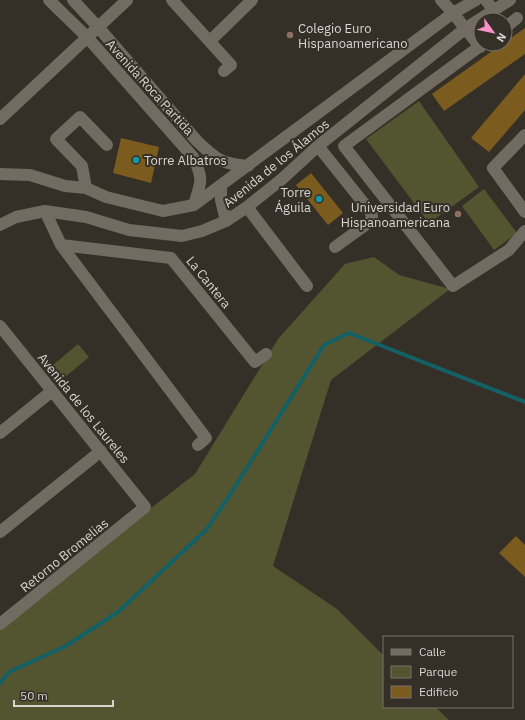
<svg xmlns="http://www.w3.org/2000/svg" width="525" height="720" font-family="'IBM Plex Sans',sans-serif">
	<rect width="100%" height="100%" fill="#353027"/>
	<path fill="#535430" d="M419,101L479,187L429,223L366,139Z
		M484,189L517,233L494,250L462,206Z
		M374,257L399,275L450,289L331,380L273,566L337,609L384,656V707H435L449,720H0V625L195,474L278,339L345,264Z
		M78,344L89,357L58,383L47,370Z"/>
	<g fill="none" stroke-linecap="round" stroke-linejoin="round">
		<path stroke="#146165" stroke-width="4" d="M0,683L9,672L66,646L118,612L207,529L233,490L324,345L349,333L525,402"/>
	</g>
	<path fill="#7c5c1e" d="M525,28V54L444,111L432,94L502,44H505V42Z
		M525,74V110L489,152L471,138Z
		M121,138L159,147L151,183L113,173Z
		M311,173L343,213L328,225L296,185Z
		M516,536L525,545V577L499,553Z"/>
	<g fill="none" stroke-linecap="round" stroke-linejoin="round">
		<path stroke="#716b62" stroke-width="12" d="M49,0L87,37L193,157C204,180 201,181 194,205
			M73,0L98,27L197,141C216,159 221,164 248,166
			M172,0L231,65L224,71
			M441,0L453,13L480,47
			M486,0L493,10
			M505,28L517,18
			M210,41L252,0
			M483,44L344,146L453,286L509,250L525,231
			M0,119L127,0
			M525,135L493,168L525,212
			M318,146L370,211L372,216L371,221L335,247
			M0,174L30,175L65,186L86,188L106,197L163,211L194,205L453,13L476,0
			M221,186V200L226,221
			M86,188L82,166L56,139L80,117L107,145
			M247,207L307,286
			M45,211L61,245L206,438L198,445
			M0,225L16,217L45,211L86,217L129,230L182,236L202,231L226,221L247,207L282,179L318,146L466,28L510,0
			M61,245L171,258L255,362L266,354
			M0,326L145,507L0,624
			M0,433L52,391
			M0,532L101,451"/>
	</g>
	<g fill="#8d6e63" stroke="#353027" stroke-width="1.5">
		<circle cx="290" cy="35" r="4"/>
		<circle cx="458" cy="214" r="4"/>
	</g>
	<g fill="#0f9aa8" stroke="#353027" stroke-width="1.5">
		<circle cx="136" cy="160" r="4"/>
		<circle cx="319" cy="199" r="4"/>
	</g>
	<g text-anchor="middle" stroke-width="4" stroke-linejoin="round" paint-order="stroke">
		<g font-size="13" fill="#d8d5d0" stroke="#353027" text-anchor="start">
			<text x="298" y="33">Colegio Euro<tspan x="298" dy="15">Hispanoamericano</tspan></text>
			<text x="144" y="165">Torre Albatros</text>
			<text x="311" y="197" text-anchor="end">Torre<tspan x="311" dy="15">Águila</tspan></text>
			<text x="450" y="212" text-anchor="end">Universidad Euro<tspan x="450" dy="15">Hispanoamericana</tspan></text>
		</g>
		<g font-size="13" fill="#d8d5d0" stroke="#353027">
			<text transform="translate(150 87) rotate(48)" y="5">Avenida Roca Partida</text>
			<text transform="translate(276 163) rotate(-39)" y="5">Avenida de los Álamos</text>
			<text transform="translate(209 282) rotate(51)" y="5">La Cantera</text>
			<text transform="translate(84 408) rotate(51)" y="5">Avenida de los Laureles</text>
			<text transform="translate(64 555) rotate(-39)" y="5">Retorno Bromelias</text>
		</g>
	</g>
	<rect x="383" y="636" width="130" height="72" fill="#353027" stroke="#76726b"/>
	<rect x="391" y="649" width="20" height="6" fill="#716b62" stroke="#76726b"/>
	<text x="419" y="656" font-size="12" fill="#d8d5d0">Calle</text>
	<rect x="391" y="666" width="20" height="12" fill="#535430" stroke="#76726b"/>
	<text x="419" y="676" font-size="12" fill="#d8d5d0">Parque</text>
	<rect x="391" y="686" width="20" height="12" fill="#7c5c1e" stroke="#76726b"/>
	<text x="419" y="696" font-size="12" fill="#d8d5d0">Edificio</text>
	<g transform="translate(493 32) rotate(123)"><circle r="19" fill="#353027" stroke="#76726b"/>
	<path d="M0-3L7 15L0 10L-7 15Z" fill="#f890ca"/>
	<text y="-6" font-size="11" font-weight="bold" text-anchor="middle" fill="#d8d5d0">N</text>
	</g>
	<path d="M14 700v6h99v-6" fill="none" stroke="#d8d5d0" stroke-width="2"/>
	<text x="20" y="700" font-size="12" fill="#d8d5d0" stroke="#353027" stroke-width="3" paint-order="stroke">50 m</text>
</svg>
